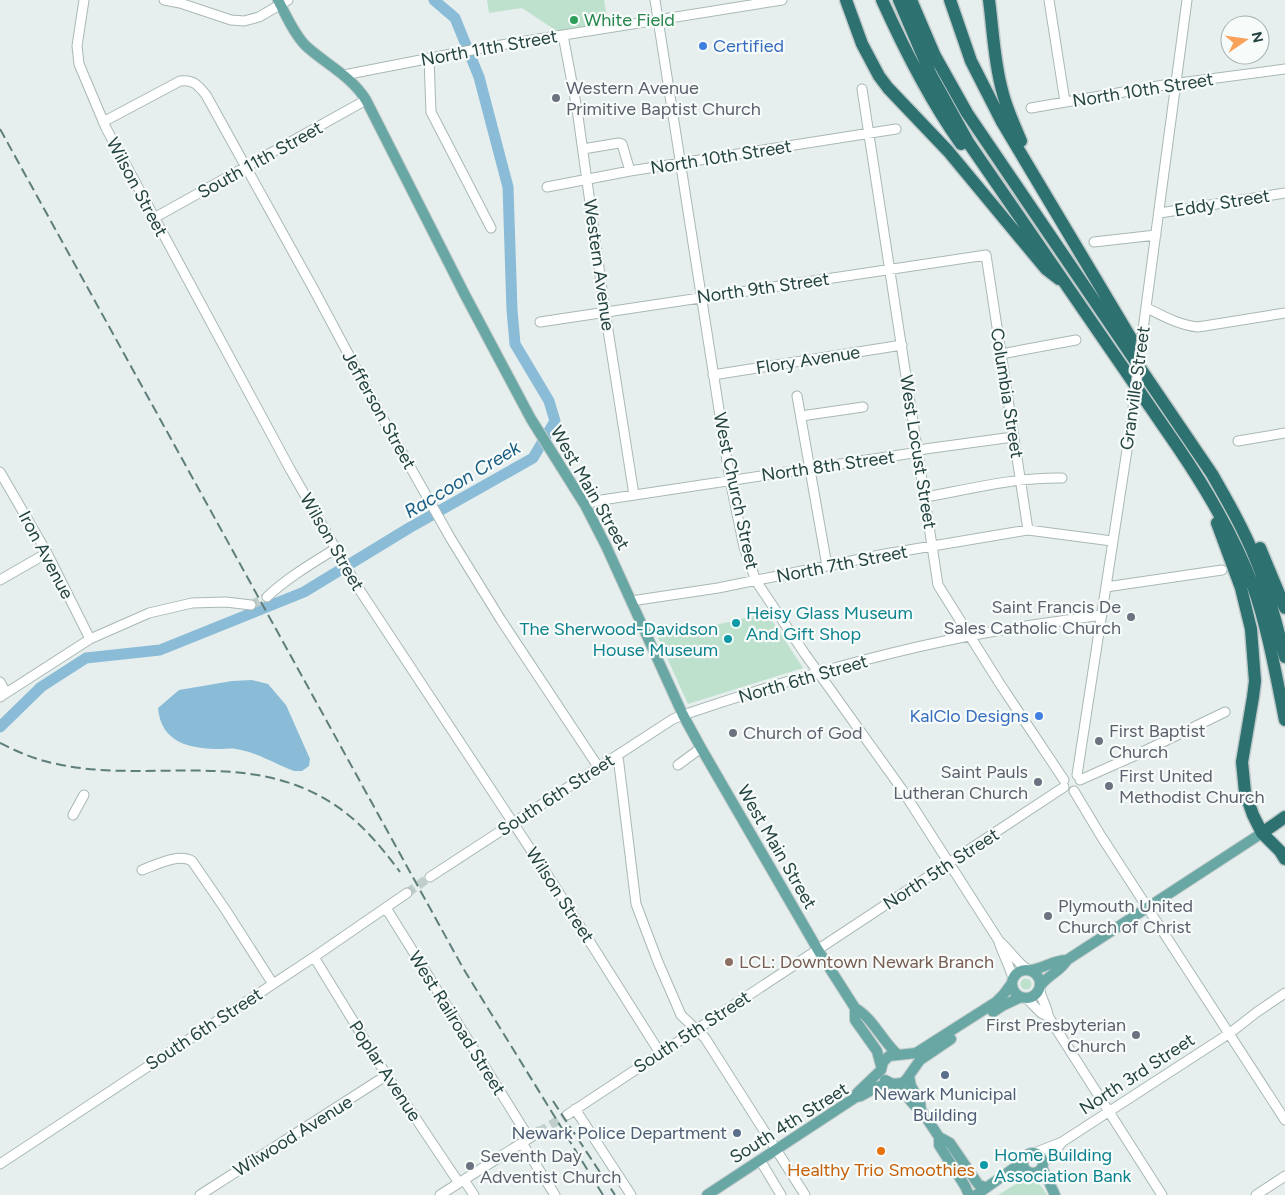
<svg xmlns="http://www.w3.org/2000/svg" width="1285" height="1195" font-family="Figtree,sans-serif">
	<rect width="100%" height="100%" fill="#e6efed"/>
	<path fill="#bee1ce" d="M487,0H604L609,28L563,35L522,8L489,13Z
		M767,613L803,668L688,704L658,638L673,632L711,626Z
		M1020.5 984a5.5 5.5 0 1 1 11 0a5.5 5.5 0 1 1-11 0Z
		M1024,1179C1037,1179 1041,1185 1047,1195H998Z"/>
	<path fill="#8bbcd7" d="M252,680L268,684L286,705L310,759L309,766L302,771H294C275,764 257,752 236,749C231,748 226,749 221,749C190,749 161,743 158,708L179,690L232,681Z"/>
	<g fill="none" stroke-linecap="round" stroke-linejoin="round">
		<path stroke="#8bbcd7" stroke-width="11" d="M0,727L41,687L86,658L160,650L304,592L409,528L533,458L555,421L549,401L515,344L512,310L508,187L479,77L455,18L434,0"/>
		<path stroke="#bfcdcb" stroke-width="9" stroke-dasharray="9 4.5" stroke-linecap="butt" d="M251,605L267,597
			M407,893L430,877
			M539,1132L567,1115"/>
		<g stroke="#a8b8b6" stroke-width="11">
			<path id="minor" d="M84,0L77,46L79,64L106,128L290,469L357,586L554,885L660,1053
				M164,0L180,3L231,20L244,21L259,17L288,0
				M655,0L730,480L744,547L756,581L805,654L901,788L999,941C1010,950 1016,962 1027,969
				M1049,0L1065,102
				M563,35L577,109L605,311L634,495
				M429,58L431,112L491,228
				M344,75L482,48L782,0
				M862,89L938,585L1000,684L1064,780
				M1031,108L1164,85L1285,69
				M103,122L180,81C193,79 198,85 206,95L313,288L382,417L451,539L501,620L599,768
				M583,149L619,143L622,144L630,171
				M547,187L630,171L896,129
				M1160,213L1285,193
				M154,218L366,100
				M1094,242L1156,235
				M1147,308C1163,316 1179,325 1198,327L1285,313
				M540,322L986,255L1028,530
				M1142,337L1187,0
				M1001,354L1076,340
				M713,375L902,345
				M797,396L827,566
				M801,416L863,407
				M1238,441L1285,433
				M0,472L47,553L90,639
				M926,497C970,489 1017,477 1062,478
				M585,505L595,501L913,453L925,449L1013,437
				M0,580L47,553
				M1106,587L1222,570
				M267,597C287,578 311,564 335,549
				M631,601L718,588L885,554L1028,530L1112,541
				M0,682L6,693
				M0,697L90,639L149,613L192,603L226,602L251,605
				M618,756L636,904L658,962L681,1015L705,1038L805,1195
				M678,765L701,748
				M1077,775L1131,424
				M1080,780L1134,756L1225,712
				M1074,791L1101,836L1285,1120
				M73,815L84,795
				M142,870C156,865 178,853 192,861L225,909L273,984
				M430,877L673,719L683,715C777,683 872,655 969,636C1013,627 1057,622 1101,615
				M386,908L529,1138
				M999,942C1003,955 1010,966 1013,979
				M314,957L382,1068L459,1183
				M1040,990C1041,999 1048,1008 1048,1016L1162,1195
				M1025,998C1034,1003 1039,1015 1048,1016
				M575,1109L631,1195
				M567,1115L1064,787
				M522,1143L555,1195
				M1034,1153L1062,1142L1230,1033L1257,1012L1285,993
				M760,1160L781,1195
				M1043,1163L1056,1150L1062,1142
				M0,1164L314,957L407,893
				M464,1180L474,1195
				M200,1195L387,1075
				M440,1195L539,1132
				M1256,1195L1285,1176"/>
		</g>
		<g stroke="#c1caca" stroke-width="12">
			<path id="major" d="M278,0C286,15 294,34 306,46C327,65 351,76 366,100L465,295L531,419L585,505L606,546L683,715L701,748L818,950L855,1008
				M1012 984a14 14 0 1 1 28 0a14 14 0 1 1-28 0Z
				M1031,970C1044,968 1054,960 1067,960L1262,833
				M1041,985C1048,975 1061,971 1067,960
				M855,1008V1020L877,1051L881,1066
				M855,1008C873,1018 882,1041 898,1055
				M993,1012L1002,1006L1021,997
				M909,1076L911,1086L920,1102L921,1110L939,1137V1145L965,1186L969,1195
				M885,1080L893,1084L902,1083L906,1080L920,1060L951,1039
				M893,1084C907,1091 908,1102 920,1110
				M857,1093L881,1070L883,1062L889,1056L916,1053L996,1002L1003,995L1012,983
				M939,1137L950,1143L978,1184L986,1188
				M1023 1163a10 10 0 1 1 20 0a10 10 0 1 1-20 0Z
				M1042,1167L1055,1195
				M707,1195L856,1097L861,1096L877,1087L889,1083
				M976,1195L1024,1161"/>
		</g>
		<g stroke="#c1caca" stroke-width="15">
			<path id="highway" d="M846,0L862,44L879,76L888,88L948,151L1046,269L1059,279
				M882,0C905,51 929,99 961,144
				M899,0L931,75L968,142L1177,446C1207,490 1234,536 1253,586C1268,629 1276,675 1285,720
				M911,0L935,56L967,113L1212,474C1228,502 1244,530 1256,560C1269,591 1276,624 1285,657
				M950,0L971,61L1002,122L1135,345
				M989,0C993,30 994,61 1002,90C1006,108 1014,124 1021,141
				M1217,523L1241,588L1251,629L1255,681L1253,697L1242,762L1245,792L1253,815L1262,833L1280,851L1285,859
				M1260,548L1285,608
				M1262,833L1285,817"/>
		</g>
		<use href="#minor" stroke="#fff" stroke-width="9"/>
		<use href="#major" stroke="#68a7a3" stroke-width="10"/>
		<use href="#highway" stroke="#2d7171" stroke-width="12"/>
		<path stroke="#5e7e7c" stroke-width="2" stroke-dasharray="10 5" stroke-linecap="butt" d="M0,129L463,968L603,1195
			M0,743C18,752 36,760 57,764C142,783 237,752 318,795C353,813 377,841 400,872
			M553,1101L615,1195"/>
		<g stroke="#a8b8b6" stroke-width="11" stroke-linecap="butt">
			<path id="minor-bridge" d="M1131,424L1142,337"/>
		</g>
		<use href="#minor-bridge" stroke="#fff" stroke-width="9"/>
	</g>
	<circle fill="#2e9e5b" stroke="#f7fbfa" stroke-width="2" cx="574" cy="20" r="5"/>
	<g fill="#3f7fe0" stroke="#f7fbfa" stroke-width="2">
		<circle cx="703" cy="46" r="5"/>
		<circle cx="1039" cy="716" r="5"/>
	</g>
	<g fill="#6b7280" stroke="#f7fbfa" stroke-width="2">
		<circle cx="556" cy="98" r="5"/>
		<circle cx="1131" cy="617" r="5"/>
		<circle cx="733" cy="733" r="5"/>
		<circle cx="1099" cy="741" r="5"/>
		<circle cx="1038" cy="782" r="5"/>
		<circle cx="1109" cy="786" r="5"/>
		<circle cx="1048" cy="916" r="5"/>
		<circle cx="1136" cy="1035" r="5"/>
		<circle cx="470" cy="1166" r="5"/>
	</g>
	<g fill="#0f9aa8" stroke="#f7fbfa" stroke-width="2">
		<circle cx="736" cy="623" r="5"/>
		<circle cx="728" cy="639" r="5"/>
		<circle cx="984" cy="1165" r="5"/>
	</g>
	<circle fill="#8d6e63" stroke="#f7fbfa" stroke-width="2" cx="729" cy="962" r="5"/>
	<g fill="#5c6f8a" stroke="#f7fbfa" stroke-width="2">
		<circle cx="945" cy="1075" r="5"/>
		<circle cx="737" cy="1133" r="5"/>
	</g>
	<circle fill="#e8710a" stroke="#f7fbfa" stroke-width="2" cx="881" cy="1151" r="5"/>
	<g text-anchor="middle" stroke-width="4.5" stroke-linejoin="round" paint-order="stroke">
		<g font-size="18" fill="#27864d" stroke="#f7fbfa" text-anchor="start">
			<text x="584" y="26">White Field</text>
		</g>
		<g font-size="18" fill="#366cbe" stroke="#f7fbfa" text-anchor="start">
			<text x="713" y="52">Certified</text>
			<text x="1029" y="722" text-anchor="end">KalClo Designs</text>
		</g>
		<g font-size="18" fill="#234341" stroke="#f7fbfa">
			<text transform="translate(489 48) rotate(-10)" y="6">North 11th Street</text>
			<text transform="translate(1143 90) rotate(-9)" y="6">North 10th Street</text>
			<text transform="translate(721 157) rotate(-9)" y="6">North 10th Street</text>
			<text transform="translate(260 160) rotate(-29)" y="6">South 11th Street</text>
			<text transform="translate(137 187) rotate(62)" y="6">Wilson Street</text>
			<text transform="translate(1222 203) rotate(-9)" y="6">Eddy Street</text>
			<text transform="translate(599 265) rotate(82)" y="6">Western Avenue</text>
			<text transform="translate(763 288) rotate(-8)" y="6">North 9th Street</text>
			<text transform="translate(808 360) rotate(-9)" y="6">Flory Avenue</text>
			<text transform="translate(1135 388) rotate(-82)" y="6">Granville Street</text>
			<text transform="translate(1007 393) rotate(81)" y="6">Columbia Street</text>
			<text transform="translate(379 410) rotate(61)" y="6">Jefferson Street</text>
			<text transform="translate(918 452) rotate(81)" y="6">West Locust Street</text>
			<text transform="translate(828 466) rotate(-8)" y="6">North 8th Street</text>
			<text transform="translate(590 488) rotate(60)" y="6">West Main Street</text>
			<text transform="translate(736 491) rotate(78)" y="6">West Church Street</text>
			<text transform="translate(332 542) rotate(60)" y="6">Wilson Street</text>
			<text transform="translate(46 555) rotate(62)" y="6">Iron Avenue</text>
			<text transform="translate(842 564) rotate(-11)" y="6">North 7th Street</text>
			<text transform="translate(803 679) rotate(-16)" y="6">North 6th Street</text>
			<text transform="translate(556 795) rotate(-33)" y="6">South 6th Street</text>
			<text transform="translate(777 847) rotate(60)" y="6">West Main Street</text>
			<text transform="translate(941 869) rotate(-33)" y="6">North 5th Street</text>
			<text transform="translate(560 895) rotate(57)" y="6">Wilson Street</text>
			<text transform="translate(457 1023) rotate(58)" y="6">West Railroad Street</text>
			<text transform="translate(204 1029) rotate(-33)" y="6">South 6th Street</text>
			<text transform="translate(692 1032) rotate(-33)" y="6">South 5th Street</text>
			<text transform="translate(385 1071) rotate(57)" y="6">Poplar Avenue</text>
			<text transform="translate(1137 1074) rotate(-33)" y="6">North 3rd Street</text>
			<text transform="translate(789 1123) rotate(-32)" y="6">South 4th Street</text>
			<text transform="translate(293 1136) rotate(-32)" y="6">Wilwood Avenue</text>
		</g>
		<g font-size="18" fill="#5b616d" stroke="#f7fbfa" text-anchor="start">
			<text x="566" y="94">Western Avenue<tspan x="566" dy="21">Primitive Baptist Church</tspan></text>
			<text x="1121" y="613" text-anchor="end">Saint Francis De<tspan x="1121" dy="21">Sales Catholic Church</tspan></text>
			<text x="1109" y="737">First Baptist<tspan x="1109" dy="21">Church</tspan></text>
			<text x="743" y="739">Church of God</text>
			<text x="1028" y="778" text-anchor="end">Saint Pauls<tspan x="1028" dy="21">Lutheran Church</tspan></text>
			<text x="1119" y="782">First United<tspan x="1119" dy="21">Methodist Church</tspan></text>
			<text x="1058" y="912">Plymouth United<tspan x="1058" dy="21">Church of Christ</tspan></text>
			<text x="1126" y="1031" text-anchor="end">First Presbyterian<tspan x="1126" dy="21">Church</tspan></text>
			<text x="480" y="1162">Seventh Day<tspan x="480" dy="21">Adventist Church</tspan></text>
		</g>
		<g font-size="18" fill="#0d838f" stroke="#f7fbfa" text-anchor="start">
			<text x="746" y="619">Heisy Glass Museum<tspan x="746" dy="21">And Gift Shop</tspan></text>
			<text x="718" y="635" text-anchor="end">The Sherwood-Davidson<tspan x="718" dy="21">House Museum</tspan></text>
			<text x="994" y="1161">Home Building<tspan x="994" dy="21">Association Bank</tspan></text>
		</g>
		<g font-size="18" fill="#785e54" stroke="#f7fbfa" text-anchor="start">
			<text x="739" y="968">LCL: Downtown Newark Branch</text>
		</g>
		<g font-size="18" fill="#4e5e75" stroke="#f7fbfa">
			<text x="945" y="1100">Newark Municipal<tspan x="945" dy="21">Building</tspan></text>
			<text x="727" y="1139" text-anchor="end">Newark Police Department</text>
		</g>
		<g font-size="18" fill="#c56008" stroke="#f7fbfa">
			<text x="881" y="1176">Healthy Trio Smoothies</text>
		</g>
		<g font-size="19" font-style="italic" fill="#185d84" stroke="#f7fbfa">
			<text transform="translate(462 479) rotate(-31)" y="7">Raccoon Creek</text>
		</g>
	</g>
	<g transform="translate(1245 40) rotate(77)"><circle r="24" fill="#f7fbfa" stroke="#a2b1b0"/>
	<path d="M0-4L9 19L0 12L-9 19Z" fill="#f9a05a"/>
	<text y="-8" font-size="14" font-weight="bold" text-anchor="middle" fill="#234341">N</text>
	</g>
</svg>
